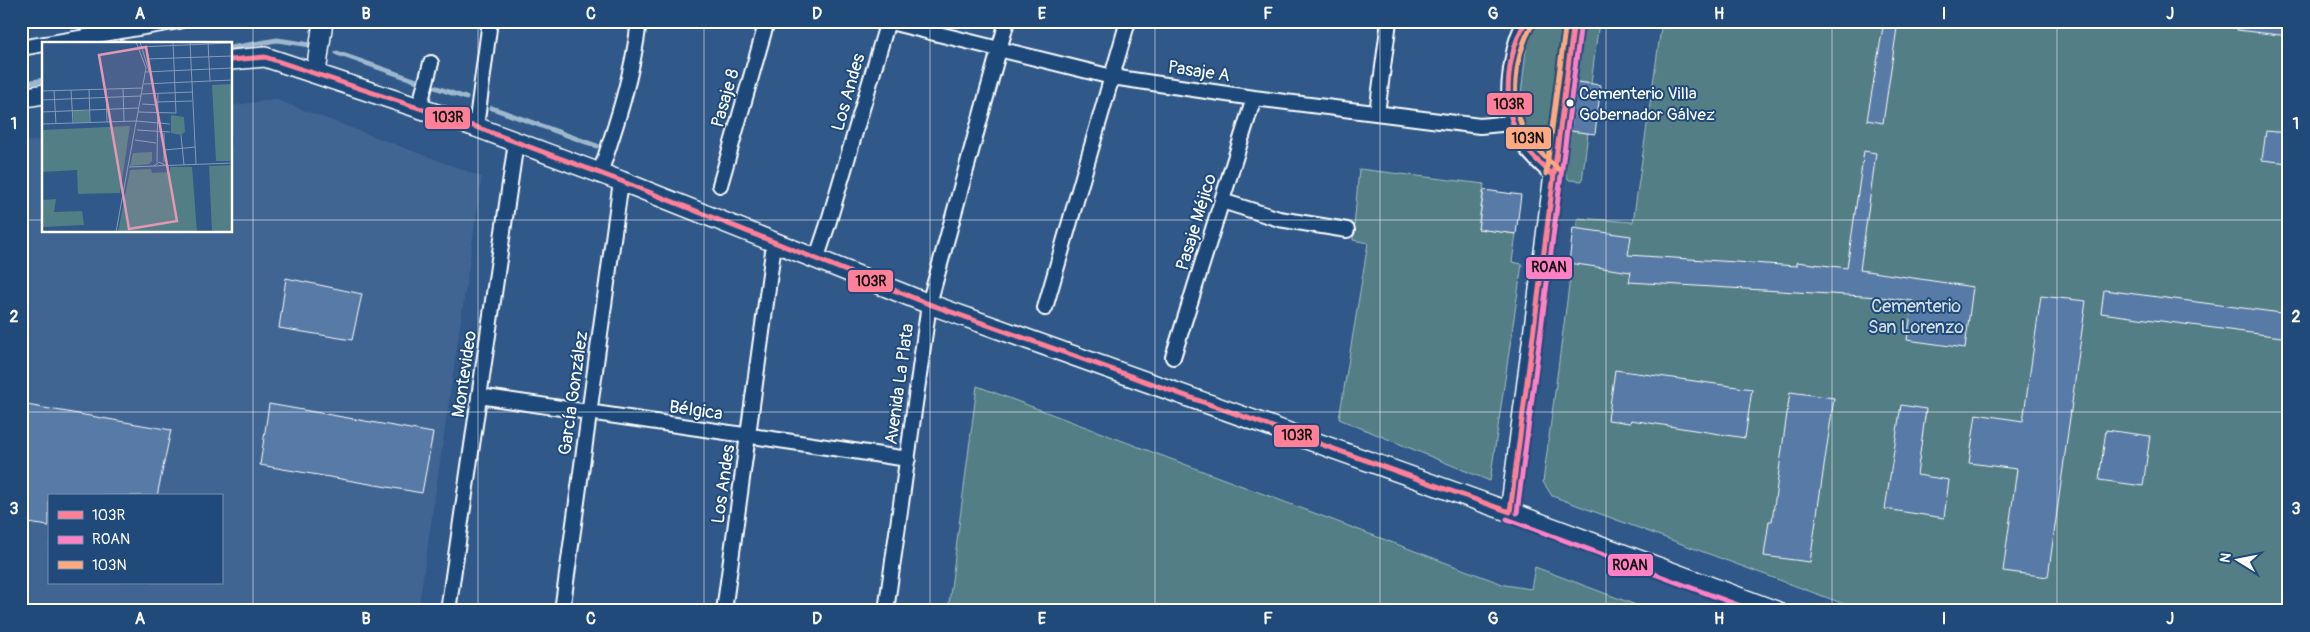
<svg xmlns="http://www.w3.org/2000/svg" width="2310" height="632" font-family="Pangolin,sans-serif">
	<rect width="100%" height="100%" fill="#305888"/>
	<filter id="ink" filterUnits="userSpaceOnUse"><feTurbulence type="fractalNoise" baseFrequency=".02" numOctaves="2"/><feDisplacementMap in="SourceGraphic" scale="10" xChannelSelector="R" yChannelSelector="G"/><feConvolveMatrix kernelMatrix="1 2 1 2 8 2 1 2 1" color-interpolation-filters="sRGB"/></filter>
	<g filter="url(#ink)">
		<path fill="#406593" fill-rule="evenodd" d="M274,99L482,177L418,611H21V143L44,139V231H231V106ZM49,496H221V583H49Z"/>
		<path fill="#527e86" stroke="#a8bec2" d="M1536,21H1562L1549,130L1543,135L1535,138C1524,131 1521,124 1519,112L1528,33Z
			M1581,21H1599L1591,84L1577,82L1578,44Z
			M1662,21H2289V611H1863L1552,496L1543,482L1578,218L1633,222Z
			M1571,131L1588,133L1582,181L1569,180L1565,173Z
			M1359,169L1484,184L1478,229L1516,234L1512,262L1522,264L1490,481L1339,419L1368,243L1353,240Z
			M977,386L1505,585L1531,589L1535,567L1652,611H948Z"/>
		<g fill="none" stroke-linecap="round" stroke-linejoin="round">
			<path stroke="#9eb8ce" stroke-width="5" d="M231,48L277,40L311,45
				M337,53L466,98
				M21,84L44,80
				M492,108L597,146"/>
		</g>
		<path fill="#587aa7" stroke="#fff" d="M1884,21H1898L1883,123L1867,120Z
			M2237,21H2289V36L2237,30Z
			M1577,82L1601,85L1595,134L1571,131Z
			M2266,131L2289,133V163L2262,160Z
			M1864,151L1876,153L1860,270L1973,287L1965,348L1907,340L1913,301L1880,297L1629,282L1631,272L1569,263L1573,228L1631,236L1628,255L1797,266V262L1847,268Z
			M1484,190L1521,195L1516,234L1478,229Z
			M286,278L362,294L352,340L279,328Z
			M2104,290L2289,314V338L2101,313Z
			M2041,296L2086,301L2048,577L2003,571L2017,469L1969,463L1976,414L2023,421Z
			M1615,370L1752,389L1745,438L1631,420L1630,423L1608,420Z
			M1790,392L1834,398L1810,562L1764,556L1769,521H1772Z
			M21,404L171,430L157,496H49V526L21,522Z
			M269,404L433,433L422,493L260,465Z
			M1901,405L1926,409L1917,475L1949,480L1944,518L1885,509Z
			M2106,430L2150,436L2143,486L2099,480Z"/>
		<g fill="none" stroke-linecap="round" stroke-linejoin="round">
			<g stroke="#fff" stroke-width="18">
				<path id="street" d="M886,21L1112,77L1254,98L1480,126L1511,123
					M1526,21C1516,36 1514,52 1511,69C1504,120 1513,141 1553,175
					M45,44L179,21
					M21,48L44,44
					M419,108L431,63
					M1377,113L1389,21
					M476,127L490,21
					M600,173C617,123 633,74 639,21
					M720,185L767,21
					M1222,201L1279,219L1347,230
					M816,260L828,224L888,21
					M1045,308L1128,21
					M1173,357L1254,98
					M479,396L908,459
					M448,611L516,142
					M562,611L621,181
					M724,611L774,244
					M886,611L929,304L1007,21"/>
			</g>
			<g stroke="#fff" stroke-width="22">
				<path id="secondary" d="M231,60L265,57L476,127L621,181L929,304L1510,512L1776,611
					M316,73L323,21
					M21,98L44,94
					M1510,512L1574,21"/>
			</g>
			<use href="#street" stroke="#1f4a7a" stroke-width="14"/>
			<use href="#secondary" stroke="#1f4a7a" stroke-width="19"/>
			<g stroke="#1f4a7a" stroke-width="9">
				<path id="bus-1" d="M1526,21C1507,53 1501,105 1519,138C1527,152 1541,164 1553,175
					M231,60L265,57L476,127L621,181L929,304L1510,512
					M1510,512L1574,21"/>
			</g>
			<g stroke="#1f4a7a" stroke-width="9">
				<path id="bus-2" d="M1517,513L1581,22
					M1507,519L1754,611"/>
			</g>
			<g stroke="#1f4a7a" stroke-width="9">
				<path id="bus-3" d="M1532,25C1515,54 1508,106 1527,136C1535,149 1547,159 1558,169
					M1546,174L1566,21"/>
			</g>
			<use href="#bus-1" stroke="#ff8098" stroke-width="5"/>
			<use href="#bus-2" stroke="#ff80c5" stroke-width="5"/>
			<use href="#bus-3" stroke="#ffa980" stroke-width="5"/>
		</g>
	</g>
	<path fill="none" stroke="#fff" stroke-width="1" stroke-opacity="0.55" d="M253,21V611M478,21V611M704,21V611M930,21V611M1155,21V611M1380,21V611M1606,21V611M1832,21V611M2057,21V611M21,220H44M231,220H2289M21,412H2289"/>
	<circle fill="#fff" stroke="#1f4a7a" stroke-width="2" cx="1570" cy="103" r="4.5"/>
	<g text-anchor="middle" stroke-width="4" stroke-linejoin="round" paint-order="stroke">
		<g font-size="17" fill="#fff" stroke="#1f4a7a" text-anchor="start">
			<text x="1579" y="99">Cementerio Villa<tspan x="1579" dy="21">Gobernador Gálvez</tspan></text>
		</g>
		<g font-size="18" fill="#fff" stroke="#1f4a7a">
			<text transform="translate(1199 71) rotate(8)" y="6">Pasaje A</text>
			<text transform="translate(848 92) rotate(-74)" y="6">Los Andes</text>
			<text transform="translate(725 98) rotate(-74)" y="6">Pasaje 8</text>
			<text transform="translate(1196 222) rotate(-73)" y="6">Pasaje Méjico</text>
			<text transform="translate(464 374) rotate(-82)" y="6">Montevideo</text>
			<text transform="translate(899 384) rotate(-82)" y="6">Avenida La Plata</text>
			<text transform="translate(573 393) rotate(-82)" y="6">García González</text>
			<text transform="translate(696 410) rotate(8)" y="6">Bélgica</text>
			<text transform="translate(723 484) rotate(-82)" y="6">Los Andes</text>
		</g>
		<g font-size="18" fill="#d4dfe1" stroke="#1f4a7a">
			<text x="1916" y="312">Cementerio<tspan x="1916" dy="21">San Lorenzo</tspan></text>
		</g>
	</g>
	<g transform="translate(42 42)">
		<rect width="190" height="190" fill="#305888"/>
		<path d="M190,42V119H174L170,43ZM31,69H47V80L32,81ZM129,73L142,75L143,90L139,93L129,91ZM88,84L78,151L36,152L35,128L0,130V88ZM110,110V119L107,122L88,124L91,111ZM189,123L190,190H170L167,124ZM128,125H150L155,190H76L88,128L109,127L110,131L128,130ZM14,157L12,170L40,169L42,183L0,185V158Z" fill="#527e86"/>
		<path fill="none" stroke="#839bb8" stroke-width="1" d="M98,0L107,29M148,0L154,122M166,0L168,39M96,5L190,1M105,17L190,14M103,30L190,26M102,42L190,38M81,46L82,79M47,47L48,80M64,47L65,80M12,48L14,82M29,48L31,81M0,49L101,46M99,52L150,50M0,58L99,54M115,60L150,59M100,62L115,63M0,70L96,66M96,70L134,71L131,0M0,82L94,79L128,82M95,88L128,90M122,91V120M139,93L142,123M93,98L114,101M123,108L153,105M115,120L116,52M112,124L117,120L125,124M87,125L190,121M74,190L104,26L94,0"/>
		<path fill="#e497b5" fill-opacity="0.15" stroke="#e497b5" stroke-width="2.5" d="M104,5L135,179L87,187L57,13Z"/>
		<rect width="190" height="190" fill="none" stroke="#fff" stroke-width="2.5"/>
	</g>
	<g stroke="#1f4a7a" stroke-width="2">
		<rect x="1486" y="92" width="47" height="24" rx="5" fill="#ff8098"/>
		<rect x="424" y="106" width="47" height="24" rx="5" fill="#ff8098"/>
		<rect x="1505" y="126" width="47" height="24" rx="5" fill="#ffa980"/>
		<rect x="1525" y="256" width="48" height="24" rx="5" fill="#ff80c5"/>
		<rect x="847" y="269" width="47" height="24" rx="5" fill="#ff8098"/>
		<rect x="1273" y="424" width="47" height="24" rx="5" fill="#ff8098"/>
		<rect x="1607" y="553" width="47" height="24" rx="5" fill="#ff80c5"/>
	</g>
	<g font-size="14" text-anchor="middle" font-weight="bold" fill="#111">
		<text x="1509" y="109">103R</text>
		<text x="448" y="122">103R</text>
		<text x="1528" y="143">103N</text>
		<text x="1549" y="272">ROAN</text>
		<text x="871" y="286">103R</text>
		<text x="1297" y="440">103R</text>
		<text x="1630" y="570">ROAN</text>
	</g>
	<rect width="2310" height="632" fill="none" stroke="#1f4a7a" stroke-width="55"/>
	<rect x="48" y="494" width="175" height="90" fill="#1f4a7a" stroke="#7992af"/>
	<rect x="58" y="511" width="25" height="8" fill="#ff8098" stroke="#7992af"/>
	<text x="92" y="520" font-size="15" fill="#ffffff">103R</text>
	<rect x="58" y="536" width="25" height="8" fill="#ff80c5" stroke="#7992af"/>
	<text x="92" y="544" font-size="15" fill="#ffffff">ROAN</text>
	<rect x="58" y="561" width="25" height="8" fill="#ffa980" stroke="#7992af"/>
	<text x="92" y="570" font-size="15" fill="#ffffff">103N</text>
	<g transform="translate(2238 560) rotate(280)" stroke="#1f4a7a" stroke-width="4" paint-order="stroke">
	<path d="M0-4L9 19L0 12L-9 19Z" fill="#ffffff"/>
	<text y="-8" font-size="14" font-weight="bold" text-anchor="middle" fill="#ffffff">N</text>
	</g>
	<rect x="28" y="28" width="2254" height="576" fill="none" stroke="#fff" stroke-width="2"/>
	<g font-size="16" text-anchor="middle" font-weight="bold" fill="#fff">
		<text x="140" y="19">A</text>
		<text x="366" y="19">B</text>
		<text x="591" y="19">C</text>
		<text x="817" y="19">D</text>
		<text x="1042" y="19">E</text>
		<text x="1268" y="19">F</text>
		<text x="1493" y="19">G</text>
		<text x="1719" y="19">H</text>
		<text x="1944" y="19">I</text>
		<text x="2170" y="19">J</text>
		<text x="14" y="129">1</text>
		<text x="2296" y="129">1</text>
		<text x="14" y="322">2</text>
		<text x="2296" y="322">2</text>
		<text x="14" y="514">3</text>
		<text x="2296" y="514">3</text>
		<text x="140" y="624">A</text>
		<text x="366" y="624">B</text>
		<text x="591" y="624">C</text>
		<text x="817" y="624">D</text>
		<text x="1042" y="624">E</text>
		<text x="1268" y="624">F</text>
		<text x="1493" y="624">G</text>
		<text x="1719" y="624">H</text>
		<text x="1944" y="624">I</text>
		<text x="2170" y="624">J</text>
	</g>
</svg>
